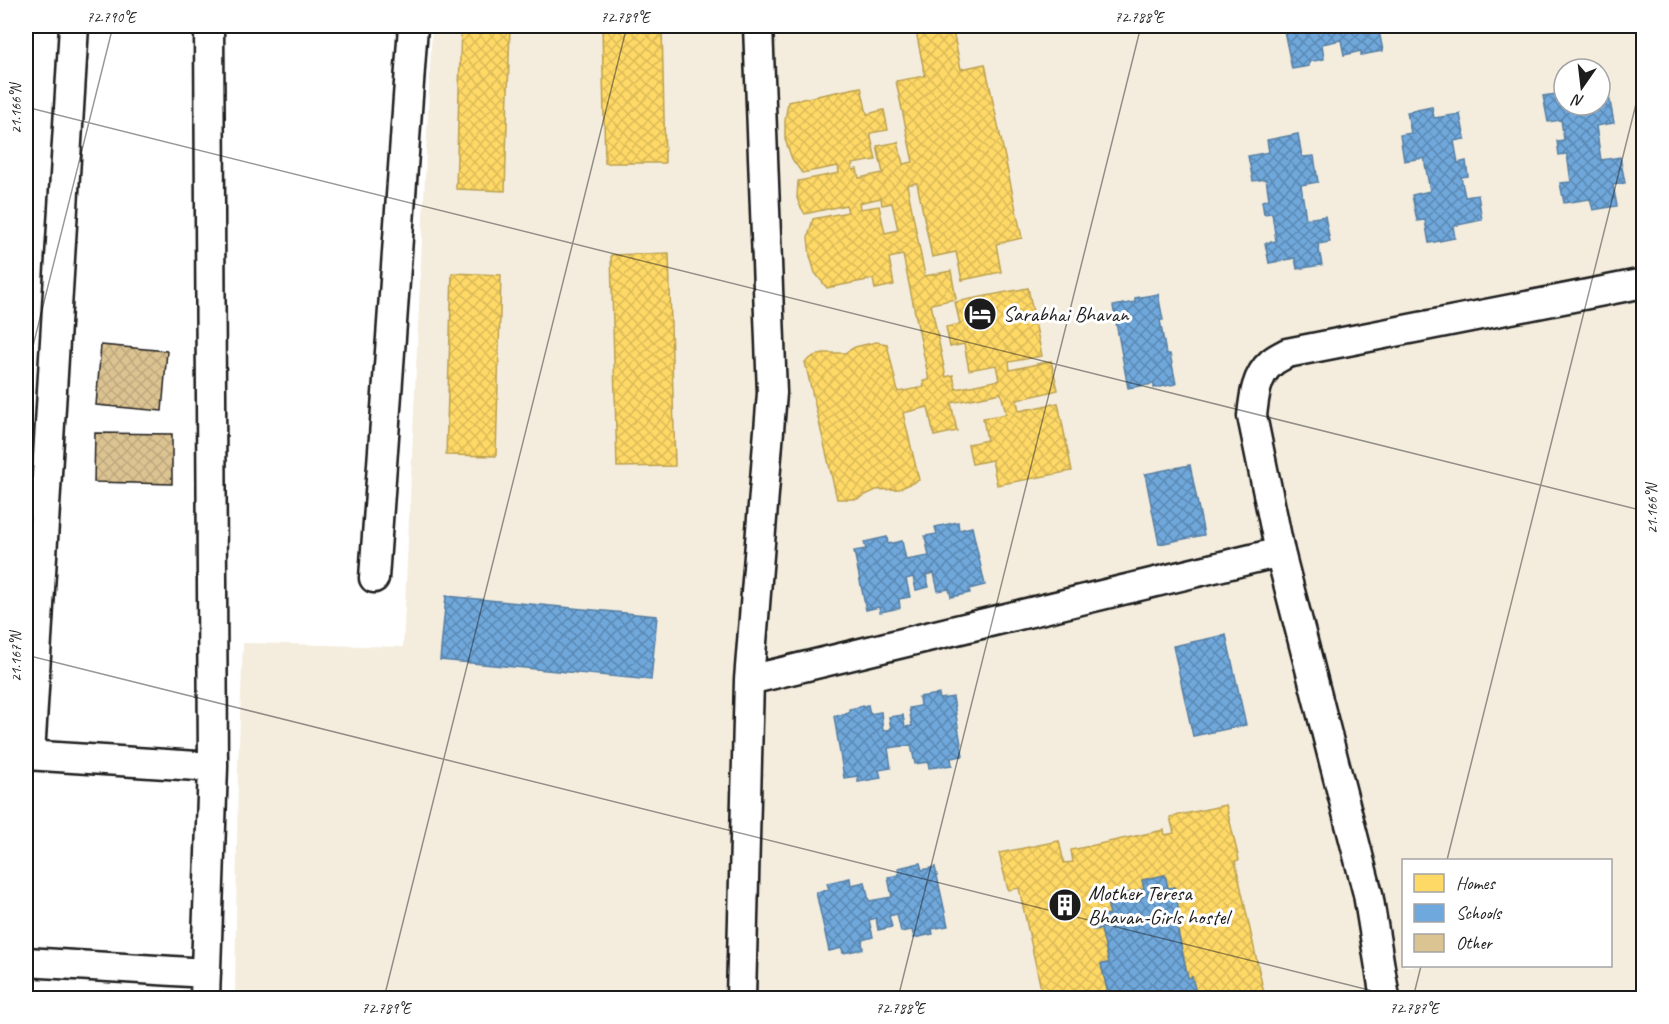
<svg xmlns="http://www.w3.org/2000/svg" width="1669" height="1024" font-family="Caveat,sans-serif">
	<defs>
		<pattern id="homes-cross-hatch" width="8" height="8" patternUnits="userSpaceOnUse" patternTransform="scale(1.5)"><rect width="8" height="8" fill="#ffd966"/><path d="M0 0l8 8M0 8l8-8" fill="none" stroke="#daba58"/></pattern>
		<pattern id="schools-cross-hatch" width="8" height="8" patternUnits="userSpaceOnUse" patternTransform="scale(1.5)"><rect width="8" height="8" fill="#6fa8dc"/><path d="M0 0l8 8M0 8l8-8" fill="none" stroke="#5a88b2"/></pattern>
		<pattern id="building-cross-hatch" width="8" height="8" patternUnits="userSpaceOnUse" patternTransform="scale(1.5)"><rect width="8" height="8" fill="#dcc392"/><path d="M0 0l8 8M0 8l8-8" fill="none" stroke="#bca77d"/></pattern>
	</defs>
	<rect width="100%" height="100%" fill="#fff"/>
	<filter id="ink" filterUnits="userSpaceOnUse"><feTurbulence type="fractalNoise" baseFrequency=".0167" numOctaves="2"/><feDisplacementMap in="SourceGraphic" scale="12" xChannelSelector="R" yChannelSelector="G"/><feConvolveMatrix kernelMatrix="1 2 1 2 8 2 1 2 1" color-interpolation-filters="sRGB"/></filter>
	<g filter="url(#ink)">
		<path fill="#f4edde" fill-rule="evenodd" d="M432,26H1643V998H235L238,767L243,643L403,647ZM1564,69H1600V105H1564ZM1404,860H1610V966H1404Z"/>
		<path fill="url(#homes-cross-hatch)" stroke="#bba050" stroke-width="1.5" fill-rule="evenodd" d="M461,26H510L505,191L456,189Z
			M602,26H662L665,163H605Z
			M915,26H952L961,69L985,64L1022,238L996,244L1001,272L962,280L956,252L932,257L917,183L907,185L925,276L951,271L956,299L931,304L946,377L953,375L956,389L999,380L996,365L969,370L964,344L950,347L946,327L960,324L955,302L1028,288L1042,356L1009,362L1010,370L1051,361L1058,390L1017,400L1019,411L1058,403L1072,471L997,485L992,460L972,464L968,444L987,440L983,418L1006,414L1001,393L951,403L957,431L934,436L928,407L903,413L919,480L899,489L876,490L857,499H837L805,362L814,356L823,353H845L855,347L876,342L887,344L898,392L924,387L923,381L929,380L903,255L889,258L894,285L875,289L873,279L827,288L815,273L810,256L808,237L813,219L848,212L846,205L805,214L800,206L797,198L798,181L839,173L838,166L802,173L792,159L785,139V121L788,102L861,87L867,114L884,110L888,130L870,133L876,160L852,164L853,170L857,169L859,178L883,173L877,146L898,142L903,164L913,162L896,81L925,76ZM881,198L882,205L892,203L898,230L885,233L879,206L860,209L859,203Z
			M669,253L675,466L617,467L611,255Z
			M452,273L501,275L496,456L446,455Z
			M1226,805L1239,860L1235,861L1265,998H1163L1162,996L1195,989L1192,977L1188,978L1174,913L1179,911L1174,887L1168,888L1165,875L1142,880L1144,889L1106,898L1110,914L1090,918L1092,930L1101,929L1109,963L1101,964L1109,998H1043L1019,888L1008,890L999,853L1059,841L1064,863L1073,862L1071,850L1164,830L1165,835L1174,833L1170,817Z"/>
		<path fill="url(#schools-cross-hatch)" stroke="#567ea2" stroke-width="1.5" d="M1283,26H1378L1383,51L1361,55V51L1344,55L1341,40L1322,44L1324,59L1309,62V66L1292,69Z
			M1564,93V105H1600V93L1601,98L1609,96L1614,123L1596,126L1601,160L1620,157L1625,183L1613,185L1617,206L1593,210L1590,199L1564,203L1560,183L1571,182L1567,154L1559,155L1557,141L1564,140L1561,120L1548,122L1543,96Z
			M1432,107L1434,118L1460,114L1465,139L1454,141L1458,163L1466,161L1468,176L1461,177L1465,197L1478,195L1482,220L1453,226L1455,238L1429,243L1425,220L1417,221L1412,195L1430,191L1424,158L1404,161L1400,135L1411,133L1407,112Z
			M1298,134L1302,157L1314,156L1318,182L1301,185L1306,219L1325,216L1330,242L1318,244L1322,265L1297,269L1295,258L1269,263L1265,243L1276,241L1272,213L1264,214L1262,201L1269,199L1266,179L1253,181L1248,156L1269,152L1267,140Z
			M1158,294L1163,320H1160L1166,354H1170L1176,384L1154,388V384L1128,388L1113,306L1135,302V298Z
			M1190,465L1204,535L1159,544L1145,474Z
			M958,522L959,530L972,527L985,585L969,589L970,593L951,597L949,589L938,591L934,573L926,575L929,587L916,590L913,577L906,579L910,597L899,599L900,608L880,612L879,607L866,610L854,551L866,549L864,542L887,537L888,544L902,541L906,560L929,556L925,536L937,534L935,527Z
			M446,596L657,616L651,680L440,660Z
			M1226,635L1246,725L1193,736L1173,646Z
			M939,694L940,699L953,697L963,756L951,758L952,765L929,768L928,762L915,764L911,745L888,748L891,768L879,770L881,778L858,782V776L844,778L834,716L849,713V709L868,705L870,714L881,712L883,731L891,729L889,717L903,715L905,727L912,726L909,708L920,706L919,697Z
			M920,863L922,870L935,867L948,926L932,929L933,934L914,938L912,930L901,932L897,914L889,916L892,927L878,930L876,918L869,920L873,937L862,940L863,949L843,953L842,948L829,951L816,892L829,890L827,883L850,878L851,885L865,882L869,901L892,897L888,877L899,875L898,868Z
			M1165,875L1168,888L1174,887L1179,911L1174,913L1188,978L1192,977L1195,989L1162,996L1163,998H1109L1101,964L1109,963L1101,929L1092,930L1090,918L1110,914L1106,898L1144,889L1142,880Z"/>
		<path fill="url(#building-cross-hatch)" stroke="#1c1c1c" stroke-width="1.5" d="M101,345L167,351L162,411L96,405Z
			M95,433L172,434V484L94,482Z"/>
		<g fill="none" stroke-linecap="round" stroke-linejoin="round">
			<g stroke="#1c1c1c" stroke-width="33">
				<path id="street" d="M374,578L413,26
					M749,680L1280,552
					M26,755L213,767
					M30,755L74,26
					M26,962L206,973
					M205,998L213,767L209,26
					M741,998L749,680L772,393L758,26
					M1385,998L1368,894L1280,552L1252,416C1254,397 1256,376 1271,363C1275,359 1282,356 1287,353L1644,283"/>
			</g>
			<use href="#street" stroke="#fff" stroke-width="28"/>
		</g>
	</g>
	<path fill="none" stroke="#1c1c1c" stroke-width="1.5" stroke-opacity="0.45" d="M26,107L1644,511M26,374L113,26M26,655L1401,998M1447,860L1644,72M384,998L627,26M898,998L1141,26M1413,998L1421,966"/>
	<defs>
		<g id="hotel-disc" transform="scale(1.725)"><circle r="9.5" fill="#1c1c1c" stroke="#fff"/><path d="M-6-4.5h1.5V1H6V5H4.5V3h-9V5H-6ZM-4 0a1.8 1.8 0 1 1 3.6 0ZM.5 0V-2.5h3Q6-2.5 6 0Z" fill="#fff"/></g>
		<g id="building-disc" transform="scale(1.725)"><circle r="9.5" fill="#1c1c1c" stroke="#fff"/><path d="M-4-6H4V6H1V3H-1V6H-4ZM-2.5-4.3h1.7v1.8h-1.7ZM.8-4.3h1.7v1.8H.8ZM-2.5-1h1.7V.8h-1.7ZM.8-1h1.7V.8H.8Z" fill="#fff"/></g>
	</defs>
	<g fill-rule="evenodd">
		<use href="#hotel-disc" x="980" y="314"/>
		<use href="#building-disc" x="1065" y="905"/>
	</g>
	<g text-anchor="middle" stroke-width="6" stroke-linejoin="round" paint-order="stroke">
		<g font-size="21" fill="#1c1c1c" stroke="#fff" text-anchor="start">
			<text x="1003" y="321">Sarabhai Bhavan</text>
			<text x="1088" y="900">Mother Teresa<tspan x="1088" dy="24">Bhavan-Girls hostel</tspan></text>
		</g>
	</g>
	<rect width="1669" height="1024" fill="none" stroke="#fff" stroke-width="66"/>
	<rect x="1402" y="859" width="210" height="108" fill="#ffffff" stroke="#a4a4a4" stroke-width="1.5"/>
	<rect x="1414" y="874" width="30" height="18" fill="#ffd966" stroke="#a4a4a4" stroke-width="1.5"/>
	<text x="1456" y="889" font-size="18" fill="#1c1c1c">Homes</text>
	<rect x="1414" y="904" width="30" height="18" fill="#6fa8dc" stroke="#a4a4a4" stroke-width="1.5"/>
	<text x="1456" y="919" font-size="18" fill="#1c1c1c">Schools</text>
	<rect x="1414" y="934" width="30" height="18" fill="#dcc392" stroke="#a4a4a4" stroke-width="1.5"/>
	<text x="1456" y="949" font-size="18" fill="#1c1c1c">Other</text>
	<g transform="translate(1582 87) rotate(194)"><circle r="28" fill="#ffffff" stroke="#a4a4a4" stroke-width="1.5"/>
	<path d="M0-4.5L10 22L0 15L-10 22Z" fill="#1c1c1c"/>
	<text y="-9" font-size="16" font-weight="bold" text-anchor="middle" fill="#1c1c1c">N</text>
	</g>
	<rect x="33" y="33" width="1603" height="958" fill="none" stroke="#1c1c1c" stroke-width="2"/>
	<g font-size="15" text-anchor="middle" fill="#1c1c1c">
		<text x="111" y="22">72.790°E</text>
		<text x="625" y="22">72.789°E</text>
		<text x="1139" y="22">72.788°E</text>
		<text transform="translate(16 109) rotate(-90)" y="5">21.166°N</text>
		<text transform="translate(1652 509) rotate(-90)" y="5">21.166°N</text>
		<text transform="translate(16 657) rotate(-90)" y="5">21.167°N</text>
		<text x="386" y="1013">72.789°E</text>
		<text x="900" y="1013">72.788°E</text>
		<text x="1414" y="1013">72.787°E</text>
	</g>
</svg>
